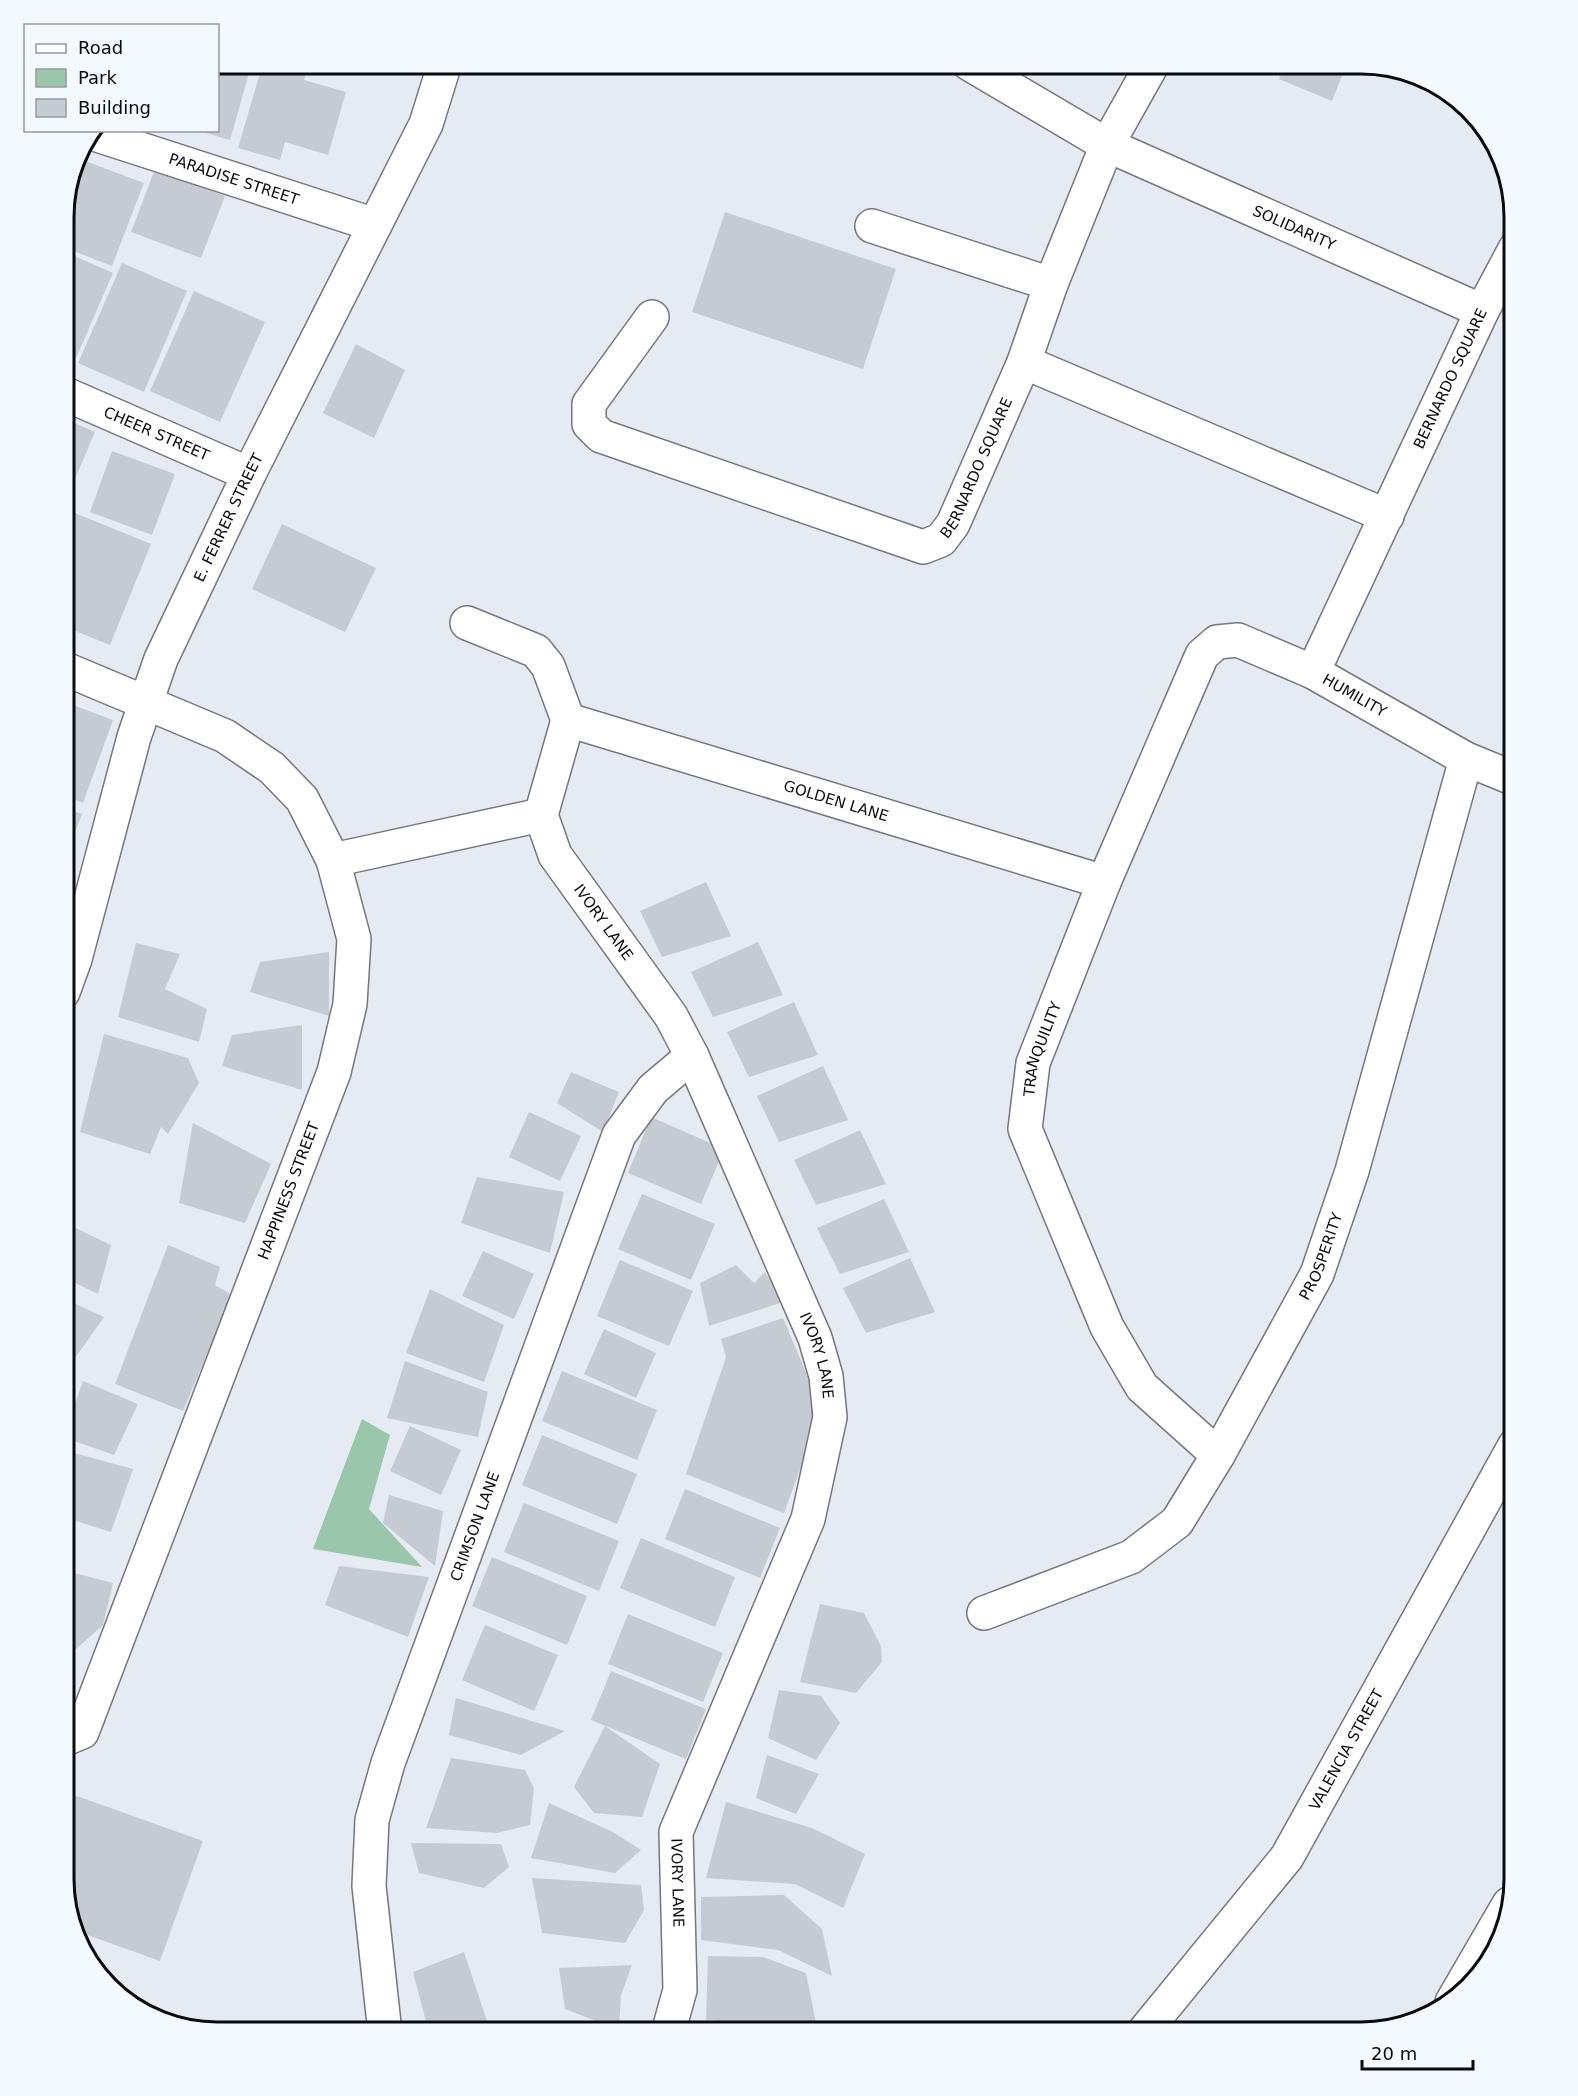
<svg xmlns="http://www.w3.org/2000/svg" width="1578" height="2096" font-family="'DejaVu Sans',sans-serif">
	<rect width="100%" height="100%" fill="#e6ebf3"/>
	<path fill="#9ac6ab" d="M362,1419L390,1435L369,1509L422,1567L313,1549Z"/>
	<path fill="#c6cad3" d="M218,63H252L230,140L199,131L218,130Z
		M263,63H309L304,80L346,92L328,155L285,142L280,160L238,148Z
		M1243,63H1269L1266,72Z
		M1285,63H1347L1332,101L1279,79Z
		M80,159L144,183L112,266L63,247V206Z
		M155,169L225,196L201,258L131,232Z
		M725,212L896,269L863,369L692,312Z
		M63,251L113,273L76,358L63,352Z
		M122,263L187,291L144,392L78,363Z
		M194,291L265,322L220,422L150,391Z
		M356,344L405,370L374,438L323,413Z
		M63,418L95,432L68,495L63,493Z
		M112,451L175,474L152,535L90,512Z
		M75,513L151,544L110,645L63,626V542Z
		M282,524L376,568L345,632L252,589Z
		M65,702L113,720L83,803L63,795Z
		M63,807L82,814L63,864Z
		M706,882L731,936L662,957L640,911Z
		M758,942L783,995L713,1017L691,972Z
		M136,943L180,954L165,989L207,1009L199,1042L118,1017Z
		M329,952V1016L250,992L260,962Z
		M794,1002L818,1055L749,1077L727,1032Z
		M302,1025V1090L222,1066L232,1035Z
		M104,1034L188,1058L199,1083L168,1134L161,1127L150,1154L80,1132Z
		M823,1066L848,1120L779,1142L757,1096Z
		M571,1072L619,1092L603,1132L557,1103Z
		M529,1112L581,1136L560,1181L509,1157Z
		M651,1117L724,1149L701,1204L628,1173Z
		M193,1123L271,1164L245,1223L179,1203Z
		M860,1130L886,1184L816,1205L794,1160Z
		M477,1177L564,1192L550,1253L461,1223Z
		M642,1194L715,1224L691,1280L618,1249Z
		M884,1199L909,1252L840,1274L817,1228Z
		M63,1222L111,1245L98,1294L63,1277Z
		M168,1245L220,1267L215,1285L232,1295L183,1411L115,1384Z
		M483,1251L534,1274L514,1319L462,1296Z
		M910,1258L935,1312L866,1333L843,1288Z
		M620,1260L693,1291L669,1346L597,1316Z
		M736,1265L754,1283L765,1272L783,1302L709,1326L700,1283Z
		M430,1289L504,1325L484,1382L406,1353Z
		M63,1298L104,1317L68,1368L63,1367Z
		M783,1318L815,1394L810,1442L784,1513L686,1474L726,1357L721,1339Z
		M604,1329L656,1353L636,1398L584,1374Z
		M405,1361L488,1392L478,1437L387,1418Z
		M562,1371L657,1410L637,1460L542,1421Z
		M83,1381L138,1404L114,1455L63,1437Z
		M410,1426L461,1450L441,1495L390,1471Z
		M542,1435L637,1474L617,1524L522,1485Z
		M63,1450L133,1469L111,1532L63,1517Z
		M685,1489L780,1528L760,1578L665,1539Z
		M389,1495L443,1511L435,1566L383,1523Z
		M524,1503L619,1541L599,1591L504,1552Z
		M641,1538L735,1577L715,1627L620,1588Z
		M492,1557L587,1596L567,1645L472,1606Z
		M339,1566L429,1577L408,1637L325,1605Z
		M63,1570L113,1583L103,1625L66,1658L63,1657Z
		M820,1604L864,1613L881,1646L882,1662L856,1693L800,1682Z
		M628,1614L723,1653L703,1702L608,1664Z
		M485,1625L558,1655L534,1711L462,1680Z
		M611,1671L706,1709L686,1759L591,1720Z
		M779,1690L821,1696L840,1723L816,1760L768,1738Z
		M456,1698L565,1731L521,1755L449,1735Z
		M605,1726L660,1764L642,1817L594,1813L574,1787Z
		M767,1755L819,1774L796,1814L756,1798Z
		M451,1758L525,1770L534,1788L530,1825L497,1833L426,1828Z
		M63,1791L203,1841L160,1961L79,1932L63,1879Z
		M726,1802L812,1828L865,1854L843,1908L795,1884L706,1878Z
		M549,1803L613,1832L641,1850L615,1873L531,1858Z
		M411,1843L501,1844L509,1867L484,1888L419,1873Z
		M532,1878L641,1885L644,1910L625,1943L542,1933Z
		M784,1895L822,1929L832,1976L778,1950L701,1940V1897Z
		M464,1952L489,2027L429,2033L413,1972Z
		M708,1956L763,1957L806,1973L817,2028L706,2020Z
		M632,1965L621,1995L619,2030L565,2009L559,1968Z
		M567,2024L578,2033H548Z"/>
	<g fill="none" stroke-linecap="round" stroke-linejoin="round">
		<g stroke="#73777e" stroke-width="36">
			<g id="minor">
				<path id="s1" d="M968,63L1107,145L1482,311"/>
				<path id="s2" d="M91,133L375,225"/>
				<path d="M872,226L1051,284"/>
				<path id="s3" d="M652,317L589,404V424L601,436L923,547L941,540L953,524L1024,362L1051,284L1107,145L1153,63"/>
				<path d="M1024,362L1387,516"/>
				<path id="s4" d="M63,393L249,474"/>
				<path d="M467,623L536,651L548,666L568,720"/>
				<path id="s5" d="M1313,672L1482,311L1515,249"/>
				<path id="s6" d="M568,720L541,815L555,855L671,1016L692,1056L815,1338L826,1376L830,1417L808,1519L676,1832L680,1990L668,2033"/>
				<path id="s7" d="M568,720L1104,882"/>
				<path d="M333,860L541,815"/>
				<path id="s8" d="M63,992L75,959L134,737L161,659L249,474L426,124L445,63"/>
				<path id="s9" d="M1218,1455L1142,1387L1107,1327L1025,1129L1033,1063L1104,882L1202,655L1217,642L1238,640L1313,672L1466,759L1515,779"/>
				<path id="s10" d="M984,1613L1131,1557L1177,1522L1218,1455L1317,1274L1352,1171L1466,759"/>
				<path id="s11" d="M63,1740L82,1732L334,1072L350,1004L354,939L333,860L302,799L272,768L225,736L63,668"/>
				<path d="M1452,2002L1509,1904"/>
				<path id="s12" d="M385,2033L369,1886L372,1820L388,1763L619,1135L653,1089L692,1056"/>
				<path id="s13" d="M1143,2033L1287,1857L1515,1445"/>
			</g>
		</g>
		<use href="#minor" stroke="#fff" stroke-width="33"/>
	</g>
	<g text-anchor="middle" stroke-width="6" stroke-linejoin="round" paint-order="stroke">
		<g font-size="15" fill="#0a0b0e" stroke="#f4f8ff">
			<text dy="5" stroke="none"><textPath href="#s2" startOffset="150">PARADISE STREET</textPath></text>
			<text dy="5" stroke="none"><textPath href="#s1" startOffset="366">SOLIDARITY</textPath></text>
			<text dy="5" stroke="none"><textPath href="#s5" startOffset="324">BERNARDO SQUARE</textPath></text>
			<text dy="5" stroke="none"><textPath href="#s4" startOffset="102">CHEER STREET</textPath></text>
			<text dy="5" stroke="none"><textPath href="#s3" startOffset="585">BERNARDO SQUARE</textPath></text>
			<text dy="5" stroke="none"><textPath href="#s8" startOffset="504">E. FERRER STREET</textPath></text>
			<text dy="5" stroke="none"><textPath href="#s9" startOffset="1064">HUMILITY</textPath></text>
			<text dy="5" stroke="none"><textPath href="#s7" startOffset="280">GOLDEN LANE</textPath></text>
			<text dy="5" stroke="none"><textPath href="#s6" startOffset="224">IVORY LANE</textPath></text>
			<text dy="5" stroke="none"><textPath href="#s9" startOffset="468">TRANQUILITY</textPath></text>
			<text dy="5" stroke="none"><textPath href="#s11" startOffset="600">HAPPINESS STREET</textPath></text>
			<text dy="5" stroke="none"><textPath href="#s10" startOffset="518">PROSPERITY</textPath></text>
			<text dy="5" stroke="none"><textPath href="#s6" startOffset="710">IVORY LANE</textPath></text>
			<text dy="5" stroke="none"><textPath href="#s12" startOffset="525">CRIMSON LANE</textPath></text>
			<text dy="5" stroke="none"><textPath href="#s13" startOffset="350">VALENCIA STREET</textPath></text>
			<text dy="5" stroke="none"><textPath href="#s6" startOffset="1268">IVORY LANE</textPath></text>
		</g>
	</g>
	<path d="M0 0H1578V2096H0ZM217 74H1361A143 143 0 0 1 1504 217V1879A143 143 0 0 1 1361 2022H217A143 143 0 0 1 74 1879V217A143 143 0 0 1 217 74Z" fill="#f4f8ff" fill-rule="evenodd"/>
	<path fill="none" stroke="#0a0b0e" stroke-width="3" d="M217 74H1361A143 143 0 0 1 1504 217V1879A143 143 0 0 1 1361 2022H217A143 143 0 0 1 74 1879V217A143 143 0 0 1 217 74Z"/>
	<rect x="24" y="24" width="195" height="108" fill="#f4f8ff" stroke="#96999f" stroke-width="1.5"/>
	<rect x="36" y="44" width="30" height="9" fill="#ffffff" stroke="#96999f" stroke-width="1.5"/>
	<text x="78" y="54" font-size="18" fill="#0a0b0e">Road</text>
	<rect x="36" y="69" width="30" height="18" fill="#9ac6ab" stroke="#96999f" stroke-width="1.5"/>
	<text x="78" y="84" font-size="18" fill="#0a0b0e">Park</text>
	<rect x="36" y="99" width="30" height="18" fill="#c6cad3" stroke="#96999f" stroke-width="1.5"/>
	<text x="78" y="114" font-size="18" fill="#0a0b0e">Building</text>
	<path d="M1362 2060v9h111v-9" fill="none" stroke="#0a0b0e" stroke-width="3"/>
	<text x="1371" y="2060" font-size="18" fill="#0a0b0e" stroke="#f4f8ff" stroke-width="4.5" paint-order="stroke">20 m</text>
</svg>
